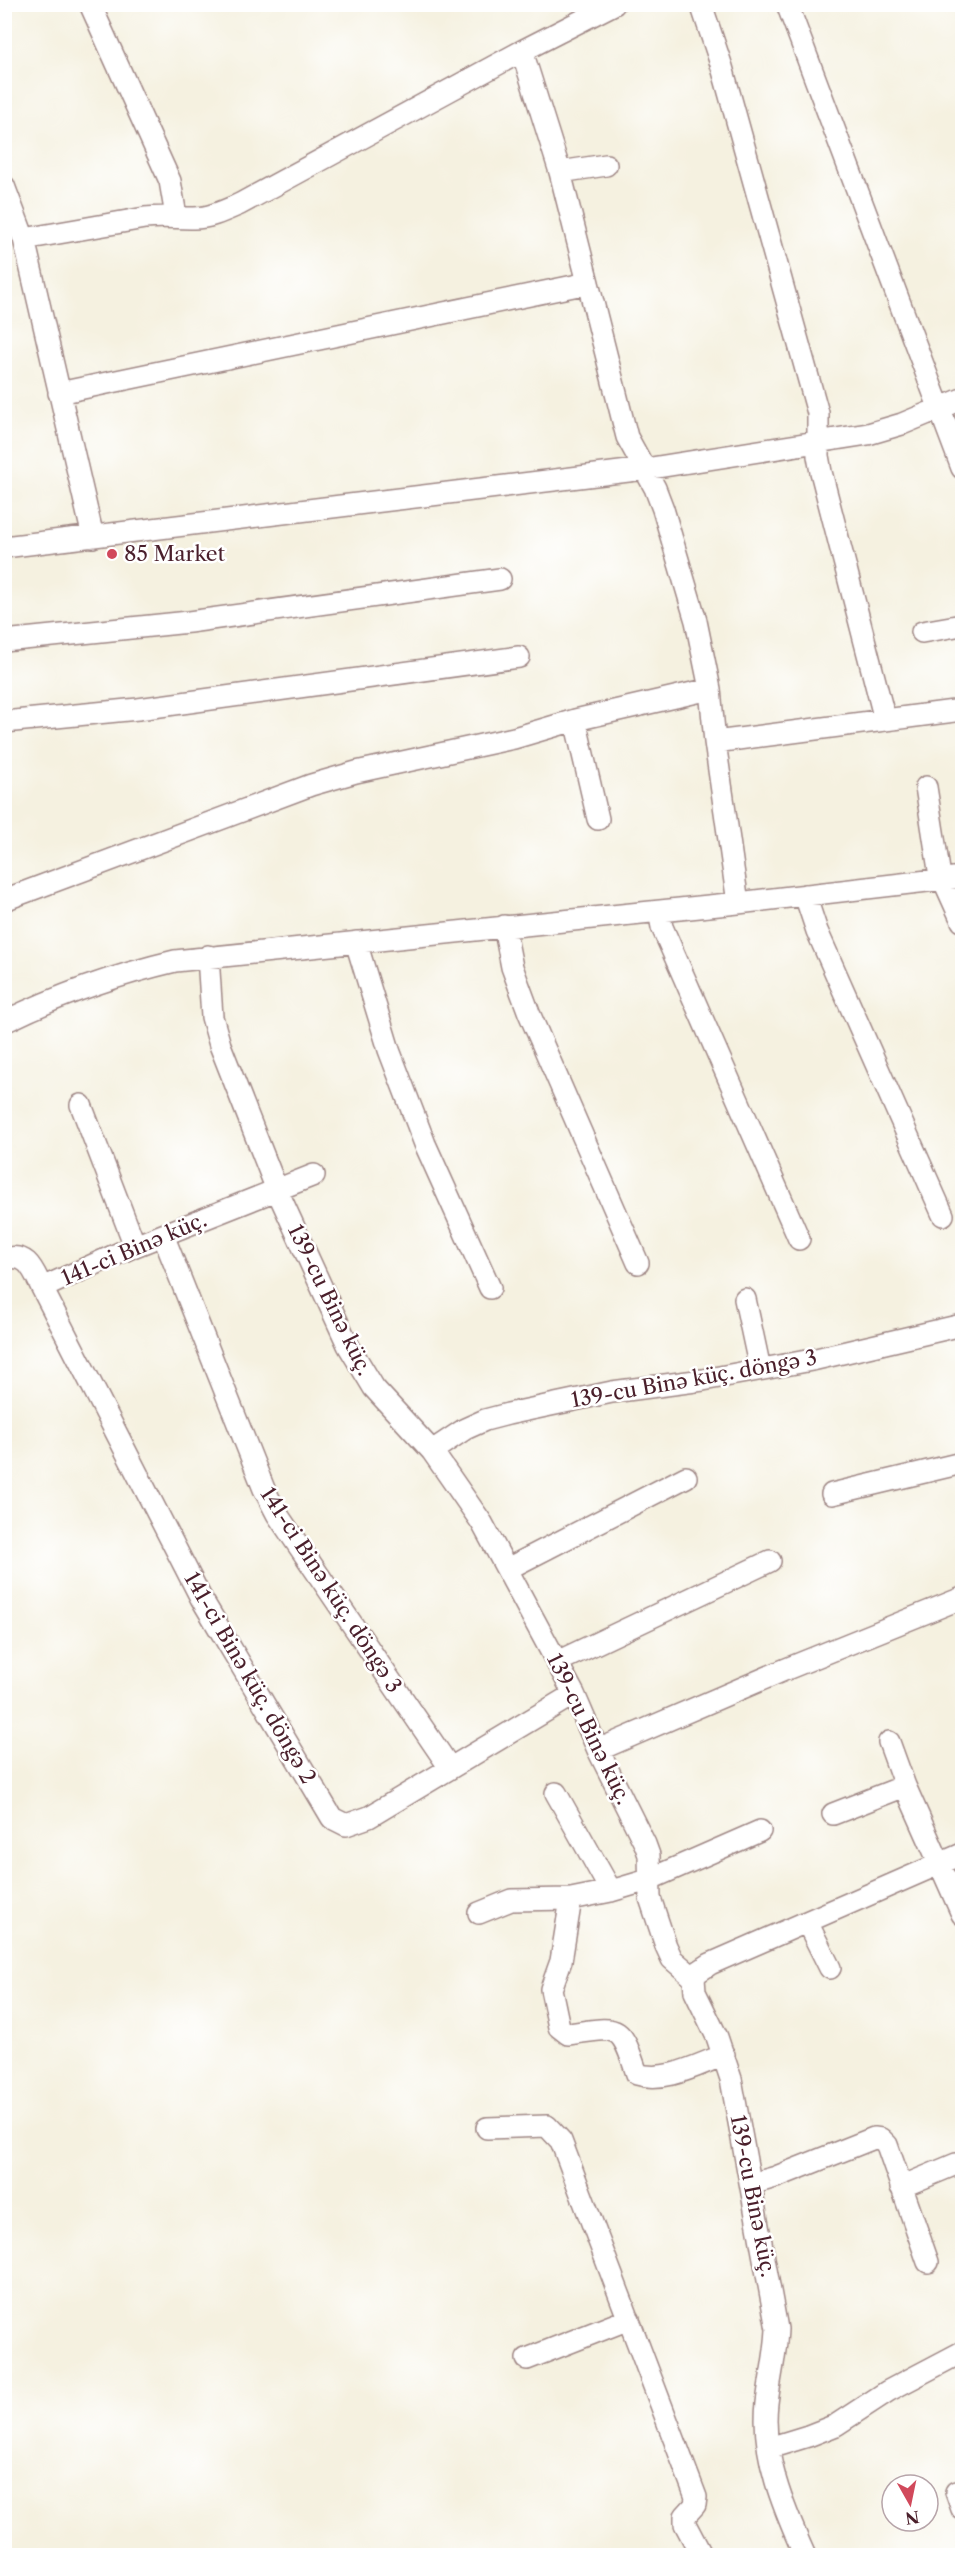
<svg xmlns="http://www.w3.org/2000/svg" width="967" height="2560" font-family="'Libre Caslon Text',serif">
	<rect width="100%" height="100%" fill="#fff"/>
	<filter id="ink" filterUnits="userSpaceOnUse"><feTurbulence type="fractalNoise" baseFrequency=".0167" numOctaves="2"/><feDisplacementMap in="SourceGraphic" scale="12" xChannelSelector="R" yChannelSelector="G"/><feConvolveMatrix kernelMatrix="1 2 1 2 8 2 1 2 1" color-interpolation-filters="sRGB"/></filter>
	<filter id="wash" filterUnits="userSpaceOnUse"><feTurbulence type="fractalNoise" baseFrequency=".008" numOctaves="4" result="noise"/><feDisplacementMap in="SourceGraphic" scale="24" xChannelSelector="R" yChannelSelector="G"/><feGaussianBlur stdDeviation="1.35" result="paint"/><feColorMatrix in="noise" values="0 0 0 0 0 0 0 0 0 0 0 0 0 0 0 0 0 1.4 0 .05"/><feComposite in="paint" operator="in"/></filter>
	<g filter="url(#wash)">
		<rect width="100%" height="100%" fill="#f5f1e0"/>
	</g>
	<g filter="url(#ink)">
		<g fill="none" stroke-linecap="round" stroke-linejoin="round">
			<g stroke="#a08886" stroke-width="24">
				<path id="minor" d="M90,4L170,181L176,216
					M701,4L722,67L818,413V456L821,472L885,720
					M787,4L962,468
					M522,51L560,172L627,437L655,488L663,509L696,621L710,689L715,742L738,903
					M560,172L606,165
					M4,186L24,239L93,537
					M24,239L145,218C162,216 177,218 194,218C210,218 226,210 240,204L522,51L614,4
					M59,393L588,283
					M4,547L645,469L868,434L902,424L962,399
					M922,632L962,625
					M4,641L189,622L500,579
					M575,720L598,819
					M4,722L138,709L519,657
					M715,742L962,710
					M926,787L939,870L962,921
					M805,895L817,931L943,1215
					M4,900L311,785L356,772L514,738L575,720L710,689
					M659,911L662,927L799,1239
					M504,926L512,967L529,1013L638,1263
					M356,942L389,1050L425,1144L490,1288
					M208,956L212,1017L220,1045L277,1190L348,1345L374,1388L432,1451L482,1523L574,1694L598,1750L645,1844L649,1855L650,1898L666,1946L672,1959L694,1978L695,1992L717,2037L731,2079L777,2329C776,2354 770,2378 767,2403C761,2455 784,2509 805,2556
					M4,1022C59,995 116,975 175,961L738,903L962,877
					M81,1105L135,1246
					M163,1235L264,1489L277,1514L450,1768
					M4,1259C28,1252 33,1270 42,1288L135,1246L314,1175
					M42,1288L201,1598L332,1818L346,1825L369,1817L574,1694
					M745,1299L760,1369
					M432,1451L465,1429L485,1420L508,1414L612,1392L703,1380L812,1360L962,1325
					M832,1494L962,1463
					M507,1569L686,1477
					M557,1662L770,1561
					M889,1742L905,1786L962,1914
					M598,1750L784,1670L962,1598
					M556,1793L611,1891
					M833,1814L905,1786
					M571,1899L561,1961L551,1989L559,2027L568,2034C619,2027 620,2022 637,2074C665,2083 697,2065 724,2055
					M479,1913L511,1900L571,1899L611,1891L648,1880L760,1831
					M807,1922L830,1968
					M694,1978L698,1972L710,1964L962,1854
					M487,2128L547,2126L561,2141L696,2497L695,2505L685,2516V2524L702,2556
					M751,2184L776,2177L874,2138L881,2139L887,2145L928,2262
					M901,2187L956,2164
					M527,2359L629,2319
					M769,2448L808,2436L836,2425L888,2391L962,2352
					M956,2492L962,2509"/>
			</g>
			<use href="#minor" stroke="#fff" stroke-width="21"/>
		</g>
	</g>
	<circle fill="#d1495b" stroke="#fff" stroke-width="2" cx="112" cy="554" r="6"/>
	<g text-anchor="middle" stroke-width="5" stroke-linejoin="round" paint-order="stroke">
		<g font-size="21" fill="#4a1f2b" stroke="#fff" text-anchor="start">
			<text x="124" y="561">85 Market</text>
		</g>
		<g font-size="21" fill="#4a1f2b" stroke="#fff">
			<text transform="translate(134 1249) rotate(-23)" y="7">141-ci Binə küç.</text>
			<text transform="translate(330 1300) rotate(64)" y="7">139-cu Binə küç.</text>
			<text transform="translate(694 1379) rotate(-10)" y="7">139-cu Binə küç. döngə 3</text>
			<text transform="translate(331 1590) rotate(57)" y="7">141-ci Binə küç. döngə 3</text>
			<text transform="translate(250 1678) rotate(60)" y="7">141-ci Binə küç. döngə 2</text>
			<text transform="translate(589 1729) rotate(64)" y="7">139-cu Binə küç.</text>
			<text transform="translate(753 2196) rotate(79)" y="7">139-cu Binə küç.</text>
		</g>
	</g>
	<rect width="967" height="2560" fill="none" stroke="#fff" stroke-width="24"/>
	<g transform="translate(910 2503) rotate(171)"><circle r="28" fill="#ffffff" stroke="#b7a5aa" stroke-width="1.5"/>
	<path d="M0-4.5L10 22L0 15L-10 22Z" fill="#d1495b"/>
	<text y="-9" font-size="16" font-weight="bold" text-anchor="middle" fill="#4a1f2b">N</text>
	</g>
</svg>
